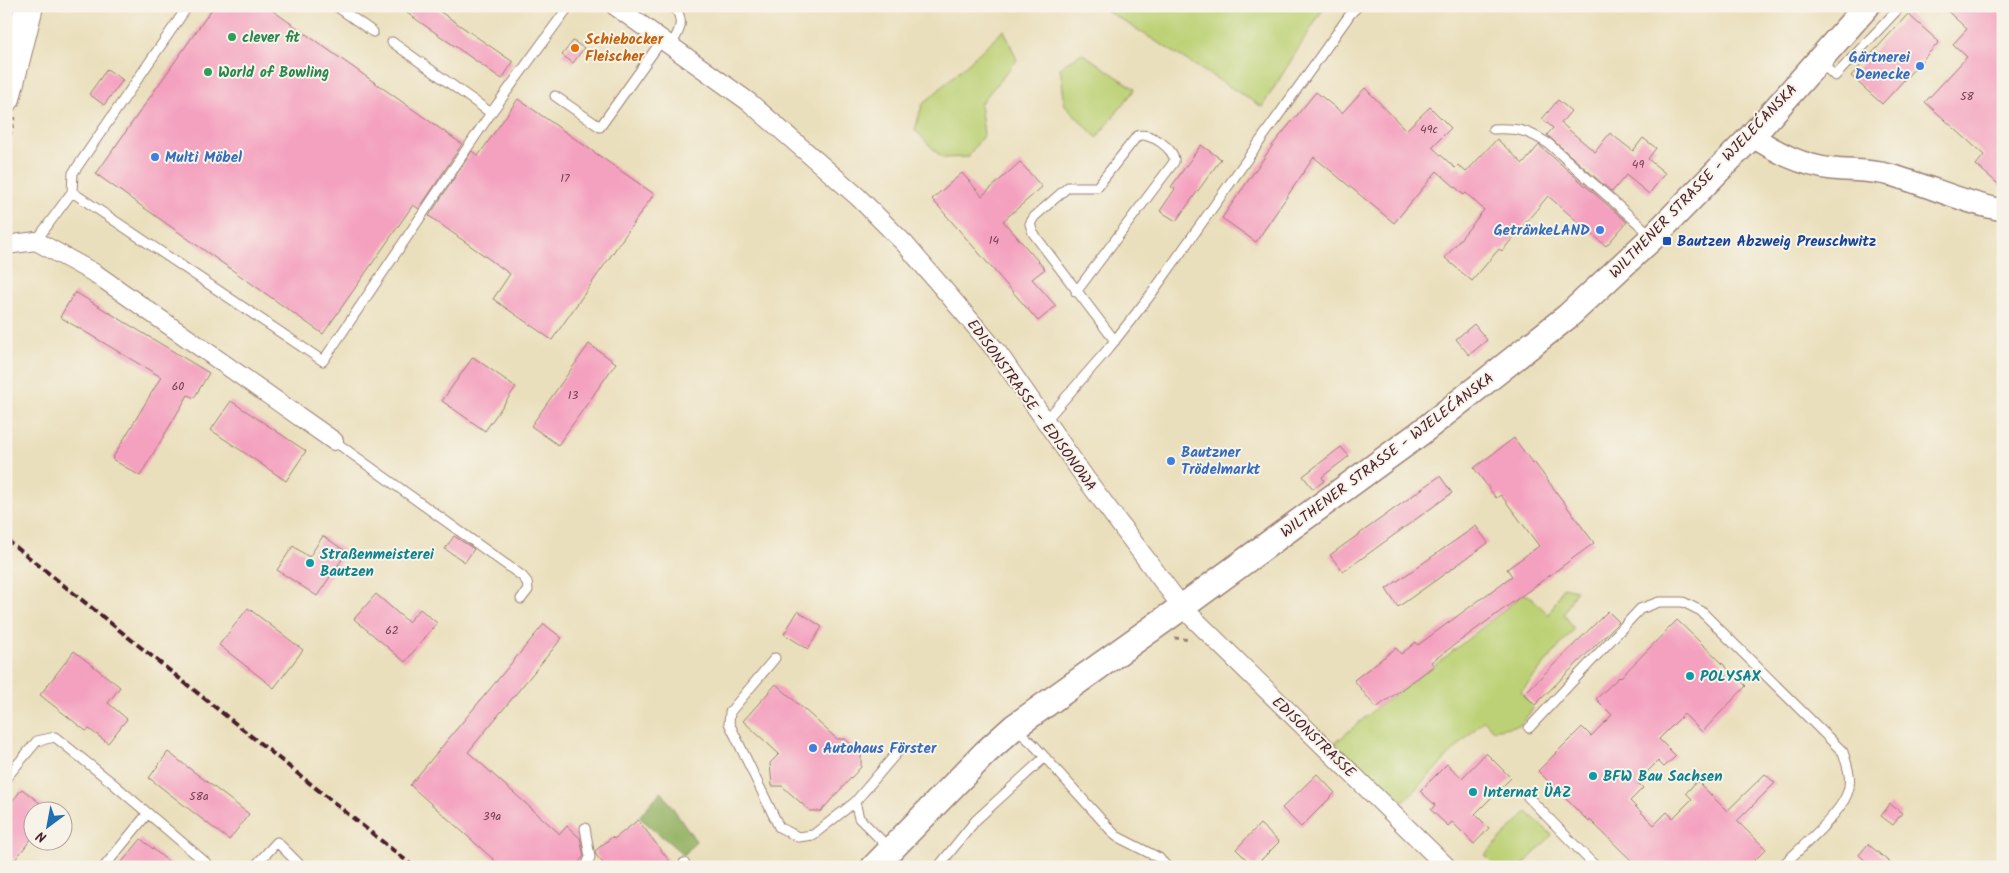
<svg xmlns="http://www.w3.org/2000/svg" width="2009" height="873" font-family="Kalam,sans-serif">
	<rect width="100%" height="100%" fill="#f7f3e8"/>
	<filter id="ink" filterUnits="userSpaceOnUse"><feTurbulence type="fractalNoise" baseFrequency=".02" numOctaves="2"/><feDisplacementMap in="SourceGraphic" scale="10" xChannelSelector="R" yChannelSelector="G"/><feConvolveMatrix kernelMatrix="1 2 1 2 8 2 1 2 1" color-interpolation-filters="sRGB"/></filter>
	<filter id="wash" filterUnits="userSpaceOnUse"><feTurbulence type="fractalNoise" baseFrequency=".0096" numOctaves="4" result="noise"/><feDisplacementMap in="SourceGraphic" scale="20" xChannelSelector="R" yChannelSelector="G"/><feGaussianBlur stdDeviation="1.12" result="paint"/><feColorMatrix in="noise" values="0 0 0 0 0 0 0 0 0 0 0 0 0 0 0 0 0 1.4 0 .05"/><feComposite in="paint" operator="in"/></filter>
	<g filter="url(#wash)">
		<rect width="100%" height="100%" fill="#eadfbc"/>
		<path fill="#bcd175" stroke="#837850" d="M1099,6H1325L1262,107Z
			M1004,30L1017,60L980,104L984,134L968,157L942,158L915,130L922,105Z
			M1082,53L1135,89L1097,138L1065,105L1060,67Z
			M1563,587L1576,590L1564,614L1574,629L1521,692L1533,709L1520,725L1493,730L1484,720L1405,800L1392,801L1335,743L1376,708L1434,666L1524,594L1532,598L1549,615Z
			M1527,812L1552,835L1521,867H1497L1485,855Z"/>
		<path fill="#95b366" stroke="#706948" d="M661,791L696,841L684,855L639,817Z"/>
		<g id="blocks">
			<path fill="#f4a1bf" d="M214,6H266L462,144L419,209L413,205L323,334L96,174Z
				M397,6H432L513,62L502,79Z
				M1942,6H2003V188L1976,165L1984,155L1925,102L1967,57L1953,44L1967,29Z
				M1908,14L1939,42L1882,104L1851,76Z
				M573,41L584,48L573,63L562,55Z
				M107,69L123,80L104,105L89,94Z
				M1365,88L1406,130L1430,107L1451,128L1432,147L1455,168L1458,165L1466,172L1497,139L1523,164L1539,145L1627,222L1606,246L1548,196L1502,251L1499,249L1472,281L1445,258L1484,210L1466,193L1464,195L1437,171L1394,223L1314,157L1256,242L1222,218L1275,142L1316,92L1342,113Z
				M518,99L654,194L552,340L493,299L510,274L429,216L472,151L478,156Z
				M1558,100L1571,111L1561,123L1595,152L1610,133L1633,151L1643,138L1656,148L1648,159L1665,173L1649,194L1626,175L1612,192L1547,135L1553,128L1542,119Z
				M1201,145L1221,159L1176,221L1160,211L1175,189L1171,187Z
				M1020,162L1042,187L1003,221L1045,269L1032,279L1056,306L1038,321L932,199L962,173L982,196Z
				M75,292L209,373L194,398L188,395L140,476L112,459L161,377L60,317Z
				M1474,324L1487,340L1469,355L1456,339Z
				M589,344L616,363L558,445L531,426Z
				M473,357L516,387L485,431L442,401Z
				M231,401L306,451L286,481L211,430Z
				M1514,438L1533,464L1534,462L1594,543L1431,662L1434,666L1376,708L1354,680L1396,648L1401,654L1416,642L1418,645L1512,576L1507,569L1539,546L1501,495L1496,498L1474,468Z
				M1341,447L1349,456L1322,477L1324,481L1313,489L1303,476Z
				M1440,476L1452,493L1343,572L1330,555Z
				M1476,526L1488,543L1398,607L1386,589Z
				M323,536L347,552L317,596L277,570L293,546L309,557Z
				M454,536L474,549L465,562L445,549Z
				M376,594L408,622L420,609L437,623L405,662L354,619Z
				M248,608L303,650L274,688L219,645Z
				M798,611L822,627L808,649L784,634Z
				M1608,611L1619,622L1535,705L1524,694Z
				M1677,620L1746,686L1702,732L1684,714L1659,739L1676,756L1664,767L1658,761L1637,782L1643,788L1630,801L1654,825L1667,812L1673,818L1692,799L1686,793L1697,781L1727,811L1765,774L1775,783L1737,821L1766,849L1748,867H1638L1590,820L1589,822L1538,771L1582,727L1591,736L1612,715L1596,699L1619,677L1620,678Z
				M544,624L562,638L468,752L560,834L567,826L580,838L584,856L575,867H502L410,785Z
				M74,651L120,687L108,703L127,719L108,743L89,729L86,731L40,695Z
				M776,684L837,739H845L861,753V767L821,811H810L782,786H772L770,763L779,754L743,721Z
				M168,752L249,814L229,840L149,778Z
				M1486,753L1511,778L1475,814L1489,828L1474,844L1452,822L1448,826L1431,810L1435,805L1420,791L1447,764L1462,778Z
				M1317,774L1335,793L1301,827L1282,808Z
				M22,789L49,810H32V838L15,860L6,853V809Z
				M1890,804L1902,813L1893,825L1881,816Z
				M638,820L674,867H606L596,855L595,851L612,837L614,839Z
				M1260,824L1279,842L1254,867L1236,849Z
				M141,839L175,867H118Z
				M1868,844L1895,867H1872L1859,855Z"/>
		</g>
	</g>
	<g filter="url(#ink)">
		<use href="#blocks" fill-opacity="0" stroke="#9a7f74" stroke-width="1"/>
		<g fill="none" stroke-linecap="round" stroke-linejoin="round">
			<g stroke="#9a7f74" stroke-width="11">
				<path id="service" d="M336,6L373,32
					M392,42L491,113L569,6
					M671,45C680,31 685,21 674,6
					M1819,61L1835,76L1901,6
					M555,96L600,127L662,40
					M1493,129C1518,128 1527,130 1549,144L1651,235
					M72,192L73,173L188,6
					M36,241L72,192L323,361L491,113
					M1076,292L1174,162C1176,149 1149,131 1137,136L1097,187H1068L1034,217L1030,224L1033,233L1115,341
					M1046,420L1109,348L1152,293L1351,13L1358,6
					M334,441L522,576L527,582L528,590L521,599
					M775,658L730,712L729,723L779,827L798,837L813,835L855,802
					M1529,728L1640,609L1659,602H1683L1701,611L1843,752C1847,765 1853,780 1847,794C1838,817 1799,849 1781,867
					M1016,729L1033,744L1116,836L1159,858L1167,867
					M6,778L37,741L55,737L110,781L211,867
					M1528,797L1596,867
					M585,828L590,857L586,867
					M889,848L859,818L855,802L900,749
					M684,863L687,867
					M104,867L148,813
					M254,867L277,842L302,867
					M938,867L976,820L1045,757"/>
			</g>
			<g stroke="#9a7f74" stroke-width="20">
				<path id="minor" d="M615,6L749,102L858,197L905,244L998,353L1086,479L1182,607L1447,867
					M6,245L36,241L96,274L334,441"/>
			</g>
			<g stroke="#9a7f74" stroke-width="24">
				<path id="tertiary" d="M1752,136C1778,153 1801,165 1832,169C1851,171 1872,170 1890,175C1928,185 1963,203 2003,210"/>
			</g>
			<g stroke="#9a7f74" stroke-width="28">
				<path id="secondary" d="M874,867L985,753L1014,727L1182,607L1419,434L1568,316L1653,237L1752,136L1867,6"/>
			</g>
			<g stroke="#9a7f74" stroke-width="30">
				<path id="primary" d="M6,98L29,6"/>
			</g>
			<path stroke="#9a7f74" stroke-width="3" stroke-dasharray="4 4" stroke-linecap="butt" d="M6,151L15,117
				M1175,638L1191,640"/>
			<use href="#service" stroke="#fff" stroke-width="9"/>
			<use href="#minor" stroke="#fff" stroke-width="18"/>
			<use href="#tertiary" stroke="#fff" stroke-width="21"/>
			<use href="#secondary" stroke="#fff" stroke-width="25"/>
			<use href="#primary" stroke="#fff" stroke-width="28"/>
			<path stroke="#4a1f2b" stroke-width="4" stroke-dasharray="8 4" stroke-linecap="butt" d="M6,539L414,867"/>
		</g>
	</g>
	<g fill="#2e9e5b" stroke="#f7f3e8" stroke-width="2">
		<circle cx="232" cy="37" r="5"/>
		<circle cx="208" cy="72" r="5"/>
	</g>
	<circle fill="#e8710a" stroke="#f7f3e8" stroke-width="2" cx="575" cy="48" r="5"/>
	<g fill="#3f7fe0" stroke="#f7f3e8" stroke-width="2">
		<circle cx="1920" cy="66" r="5"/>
		<circle cx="155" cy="157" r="5"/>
		<circle cx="1600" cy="230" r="5"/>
		<circle cx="1171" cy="461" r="5"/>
		<circle cx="813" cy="748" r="5"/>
	</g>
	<rect fill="#1a4fb4" stroke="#f7f3e8" stroke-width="2" x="1662" y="236" width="10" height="10" rx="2.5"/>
	<g fill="#0f9aa8" stroke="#f7f3e8" stroke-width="2">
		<circle cx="310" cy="563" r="5"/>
		<circle cx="1690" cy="676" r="5"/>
		<circle cx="1593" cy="776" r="5"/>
		<circle cx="1473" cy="792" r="5"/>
	</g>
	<g text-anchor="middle" stroke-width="4" stroke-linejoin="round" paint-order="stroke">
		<g font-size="12" fill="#744050">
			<text x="1967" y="100">58</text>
			<text x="1429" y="133">49c</text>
			<text x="1638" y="168">49</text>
			<text x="565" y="182">17</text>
			<text x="994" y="244">14</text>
			<text x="178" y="390">60</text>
			<text x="573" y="399">13</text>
			<text x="392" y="634">62</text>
			<text x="199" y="800">58a</text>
			<text x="492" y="820">39a</text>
		</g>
		<g font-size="15" font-weight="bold" fill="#27864d" stroke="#f7f3e8" text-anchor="start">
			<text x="242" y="42">clever fit</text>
			<text x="218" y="77">World of Bowling</text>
		</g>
		<g font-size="15" font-weight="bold" fill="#c56008" stroke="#f7f3e8" text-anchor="start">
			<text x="585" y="44">Schiebocker<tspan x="585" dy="17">Fleischer</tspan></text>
		</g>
		<g font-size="15" font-weight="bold" fill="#366cbe" stroke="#f7f3e8" text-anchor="start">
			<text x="1910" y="62" text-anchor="end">Gärtnerei<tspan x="1910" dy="17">Denecke</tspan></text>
			<text x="165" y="162">Multi Möbel</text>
			<text x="1590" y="235" text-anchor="end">GetränkeLAND</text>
			<text x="1181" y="457">Bautzner<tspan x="1181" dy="17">Trödelmarkt</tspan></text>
			<text x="823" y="753">Autohaus Förster</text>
		</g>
		<g font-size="15" fill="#4a1f2b" stroke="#f7f3e8">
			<text transform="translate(1703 181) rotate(-46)" y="5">WILTHENER STRASSE - WJELEĆANSKA</text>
			<text transform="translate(1032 405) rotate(54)" y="5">EDISONSTRASSE - EDISONOWA</text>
			<text transform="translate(1387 455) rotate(-37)" y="5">WILTHENER STRASSE - WJELEĆANSKA</text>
			<text transform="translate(1314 737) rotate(44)" y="5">EDISONSTRASSE</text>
		</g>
		<g font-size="15" font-weight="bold" fill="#164399" stroke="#f7f3e8" text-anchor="start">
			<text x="1677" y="246">Bautzen Abzweig Preuschwitz</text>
		</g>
		<g font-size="15" font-weight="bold" fill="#0d838f" stroke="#f7f3e8" text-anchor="start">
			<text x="320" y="559">Straßenmeisterei<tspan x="320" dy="17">Bautzen</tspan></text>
			<text x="1700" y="681">POLYSAX</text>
			<text x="1603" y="781">BFW Bau Sachsen</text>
			<text x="1483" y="797">Internat ÜAZ</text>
		</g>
	</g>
	<rect width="2009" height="873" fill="none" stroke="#f7f3e8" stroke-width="25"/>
	<g transform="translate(48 826) rotate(212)"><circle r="24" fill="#f7f3e8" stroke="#b29e9c"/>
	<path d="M0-4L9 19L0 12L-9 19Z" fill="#1f6fb2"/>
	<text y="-8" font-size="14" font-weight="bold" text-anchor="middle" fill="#4a1f2b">N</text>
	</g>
</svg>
